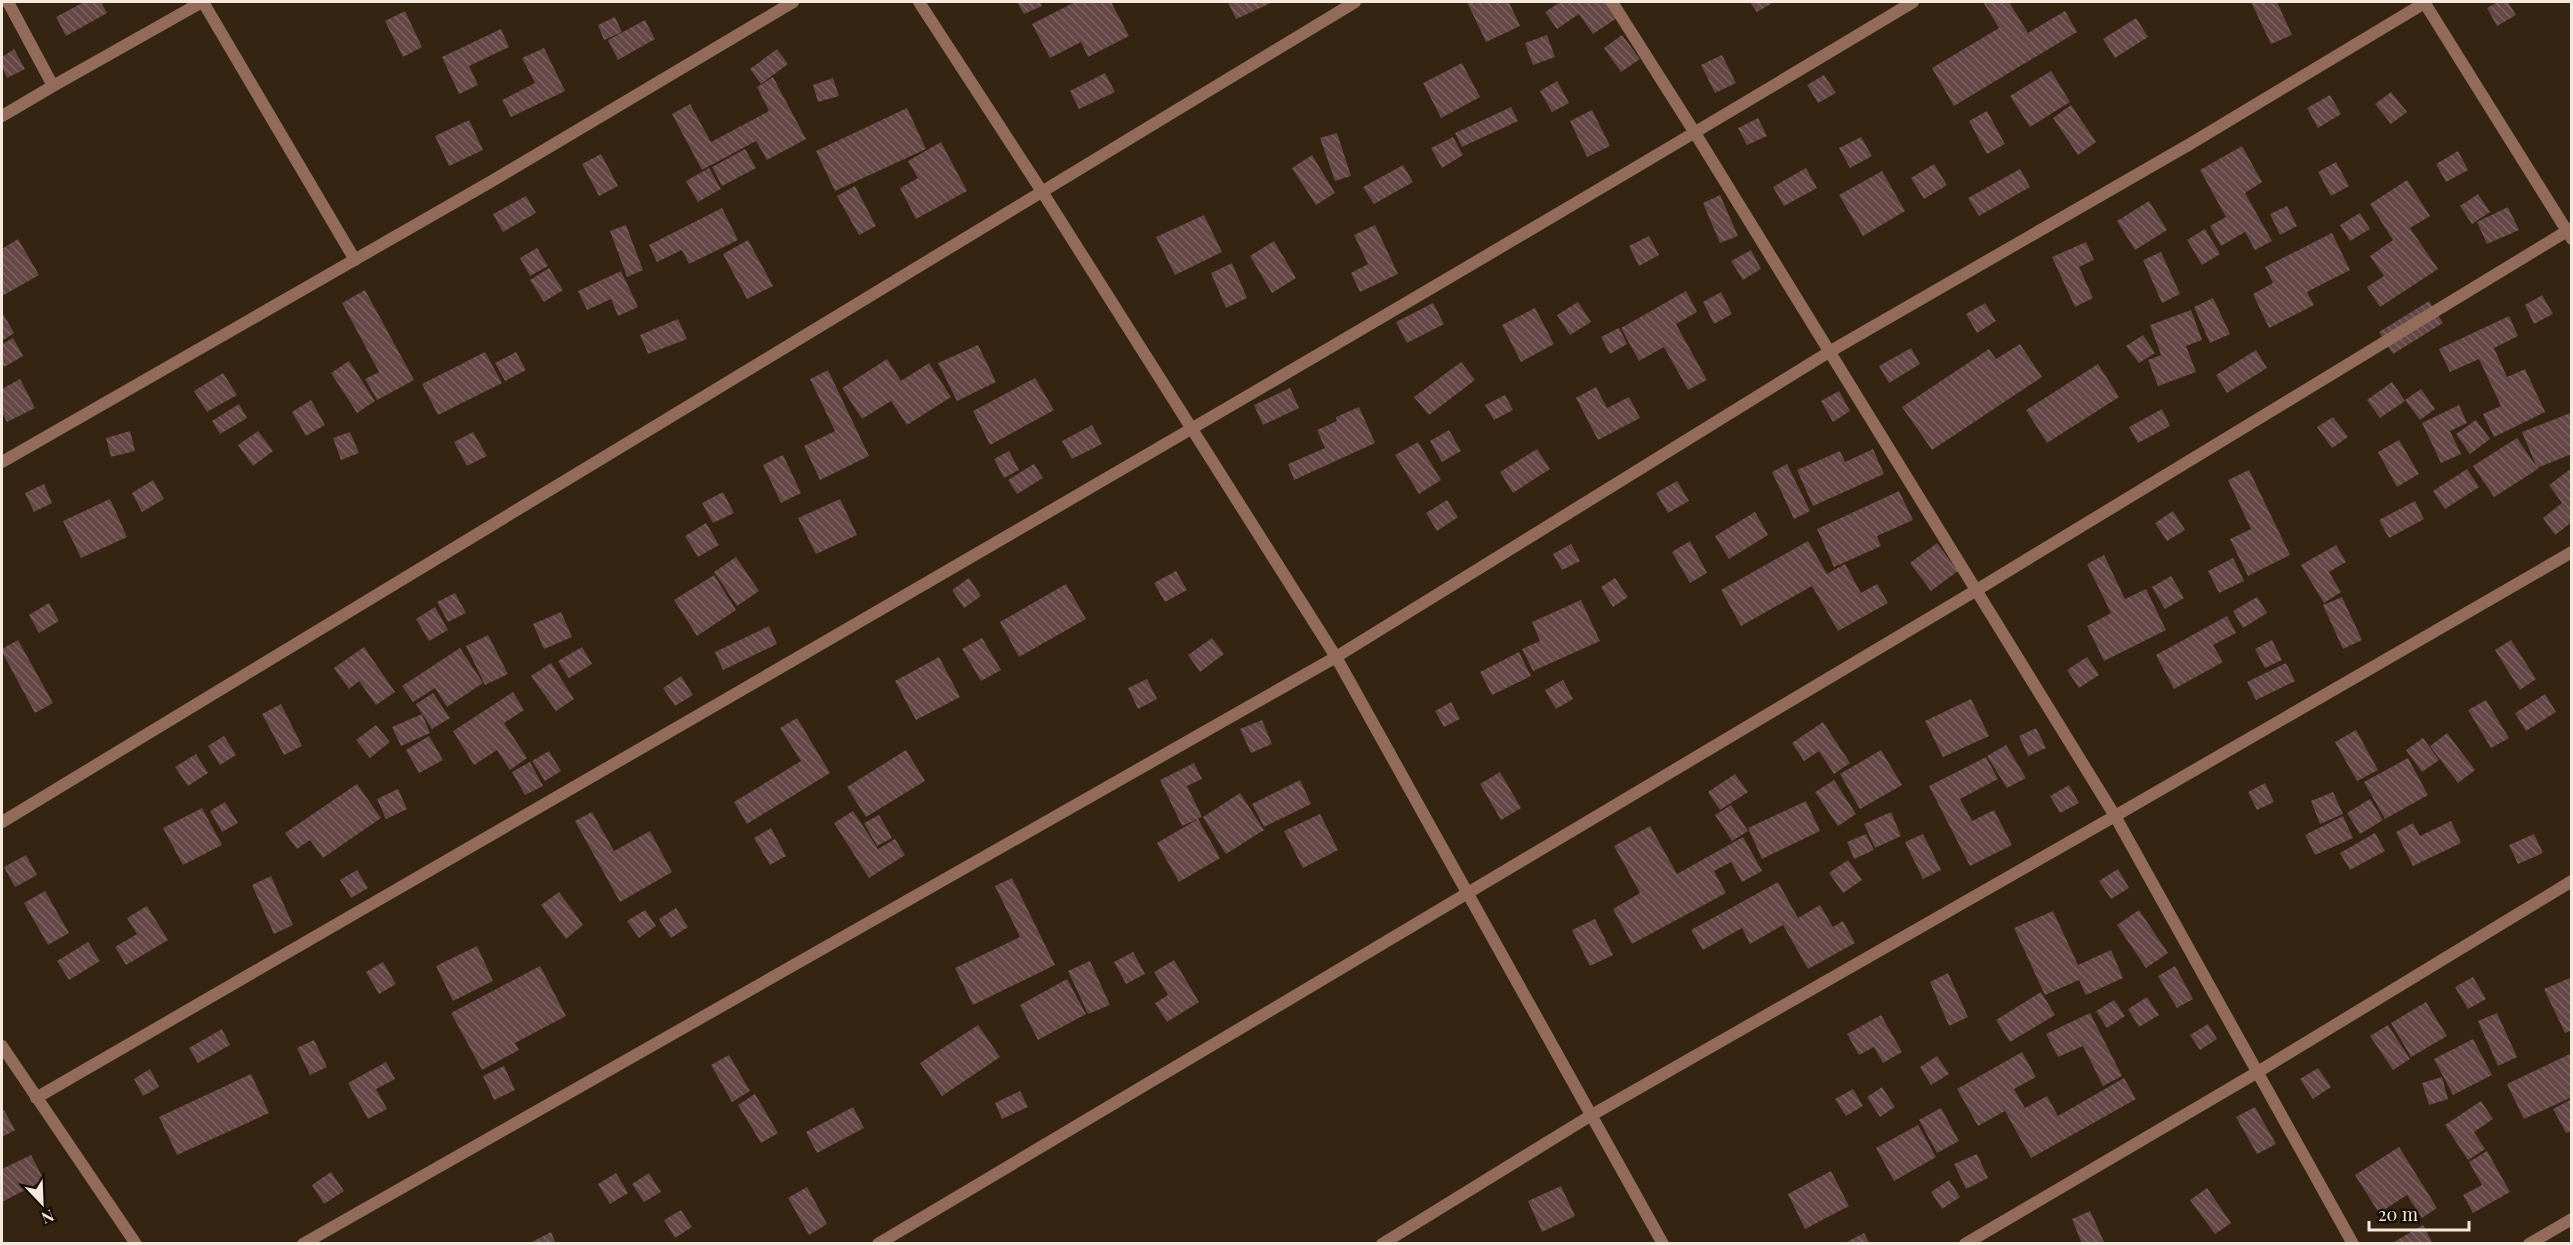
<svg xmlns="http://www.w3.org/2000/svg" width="2573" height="1245" font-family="'Playfair Display',serif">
	<defs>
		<pattern id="building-back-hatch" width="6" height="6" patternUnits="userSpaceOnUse" patternTransform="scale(1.5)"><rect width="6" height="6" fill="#644746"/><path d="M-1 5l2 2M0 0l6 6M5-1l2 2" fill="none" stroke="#7b6260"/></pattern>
	</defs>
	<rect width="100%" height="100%" fill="#352411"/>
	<path fill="url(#building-back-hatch)" d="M84,2H101L107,13L66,36L56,17Z
		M1017,2H1040L1042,6L1024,14Z
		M1075,2H1111L1129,36L1088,57L1081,42L1050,58L1032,24Z
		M1228,2H1273L1236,19Z
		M1467,2H1509L1520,26L1486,42Z
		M1560,2H1605L1617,18L1593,34L1579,14L1557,29L1545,12Z
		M1750,2H1774L1757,12Z
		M1983,2H2009L2028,33L2065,11L2077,32L1954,106L1932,68L1999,28Z
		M2251,2H2277L2292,35L2271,44Z
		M2498,2H2508L2516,15L2497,26L2487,8Z
		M405,11L422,47L403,57L385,21Z
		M615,17L622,32L604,40L598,25Z
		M2136,18L2148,37L2115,58L2103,39Z
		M645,20L655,39L618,60L608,40Z
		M501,29L509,47L469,66L478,85L459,94L442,57Z
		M1547,35L1555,57L1533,65L1525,43Z
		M1622,35L1640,59L1621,72L1604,48Z
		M544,48L565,91L511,117L502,100L535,83L522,58Z
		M14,49L25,69L7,78L2,67V57Z
		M777,49L788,64L761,84L750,69Z
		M1722,55L1736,83L1715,93L1701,65Z
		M1462,63L1480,97L1441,118L1423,83Z
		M2051,71L2070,102L2030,127L2010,96Z
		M1105,73L1115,92L1079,109L1070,91Z
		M1824,75L1836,93L1818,103L1807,85Z
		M773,77L806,139L767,160L756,141L702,170L672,114L690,104L711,142L769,111L757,87Z
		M833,78L839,96L818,102L813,85Z
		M1557,81L1569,103L1552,112L1540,91Z
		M2391,92L2407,112L2391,124L2375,104Z
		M2330,95L2341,114L2318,128L2307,108Z
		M2071,105L2096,142L2078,155L2053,118Z
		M1511,107L1518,121L1462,147L1455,133Z
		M907,108L926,149L835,191L816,151Z
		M1592,110L1610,146L1587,157L1570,121Z
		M1987,111L2005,144L1987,154L1969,121Z
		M1758,118L1767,136L1747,145L1738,128Z
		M469,120L483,150L449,166L435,136Z
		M1337,133L1351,176L1335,181L1320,138Z
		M1453,137L1463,155L1442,168L1431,148Z
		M1861,137L1872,156L1850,168L1839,148Z
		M941,142L967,191L916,219L900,188L918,178L908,161Z
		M2242,146L2262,182L2245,193L2272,241L2255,250L2245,232L2221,246L2210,226L2226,217L2200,170Z
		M745,149L756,168L722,186L712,167Z
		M2458,151L2468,170L2446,182L2436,164Z
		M601,154L618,186L599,196L582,164Z
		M1312,155L1335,193L1316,205L1292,168Z
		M2336,162L2349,186L2331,196L2318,172Z
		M1934,164L1947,185L1924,199L1911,178Z
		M1403,165L1413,182L1374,204L1363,187Z
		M709,168L721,189L698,202L686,181Z
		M1806,168L1817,188L1784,206L1773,187Z
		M2020,169L2030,187L1979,216L1968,198Z
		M1882,171L1905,211L1863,236L1839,195Z
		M2407,180L2430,216L2410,228L2438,269L2380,307L2367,287L2384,276L2370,256L2393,240L2370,204Z
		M855,186L876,226L859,235L837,196Z
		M2478,194L2490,212L2472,224L2460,206Z
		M1720,195L1738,236L1720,243L1703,203Z
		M526,196L536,213L503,232L493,214Z
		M2149,201L2167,230L2135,250L2117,221Z
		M2287,206L2297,226L2280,235L2270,214Z
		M2508,207L2519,230L2487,244L2477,222Z
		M722,208L738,240L689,264L682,250L657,262L649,245Z
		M2360,213L2370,229L2350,241L2340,225Z
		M1204,215L1222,252L1175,275L1156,237Z
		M626,225L643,270L627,277L610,231Z
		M1375,225L1398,274L1360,292L1351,273L1368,264L1354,235Z
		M2205,229L2220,254L2202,265L2187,240Z
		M2332,233L2350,270L2307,292L2314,305L2269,328L2253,294L2273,283L2265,267Z
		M1649,236L1659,255L1639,266L1629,246Z
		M18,239L39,275L2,296V249Z
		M748,240L773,286L747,299L723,254Z
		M1274,241L1296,278L1272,293L1250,256Z
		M2086,242L2094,260L2079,267L2093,298L2075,307L2052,257Z
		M537,248L548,266L530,276L520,258Z
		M1751,250L1761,269L1743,280L1731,261Z
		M2161,252L2180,294L2162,303L2143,260Z
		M1232,263L1247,298L1226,308L1211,273Z
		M549,268L563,290L544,302L530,280Z
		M621,271L638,307L618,316L611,299L587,310L578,291Z
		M365,290L414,380L377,400L365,379L379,372L342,303Z
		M1686,291L1697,312L1676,324L1707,380L1688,390L1664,347L1639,361L1621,328Z
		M1721,292L1732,314L1714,324L1703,302Z
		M2542,295L2553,314L2534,324L2525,305Z
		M2213,298L2230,334L2210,343L2194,307Z
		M2429,301L2443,323L2393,354L2379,332Z
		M1578,302L1591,322L1570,335L1557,315Z
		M1433,303L1444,324L1407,343L1396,322Z
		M1985,303L1996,321L1977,333L1966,314Z
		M1535,308L1554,344L1521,362L1502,325Z
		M2191,310L2202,340L2186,346L2196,372L2158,386L2148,360L2161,355L2150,325Z
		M2,312L14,333L2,341Z
		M2509,316L2518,336L2494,348L2507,377L2525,369L2545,412L2494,437L2483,414L2501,406L2479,359L2450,372L2439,349Z
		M678,319L687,339L648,354L640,335Z
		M1619,328L1627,344L1610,354L1601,337Z
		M2143,335L2155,353L2139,363L2126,346Z
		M13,338L23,356L4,367L2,362V344Z
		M2020,344L2042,377L1932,450L1902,407L1989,349L1996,359Z
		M978,345L996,382L957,401L938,363Z
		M1911,348L1920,364L1889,383L1879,366Z
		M2256,350L2267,368L2227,393L2216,375Z
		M485,352L502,383L438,415L422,384Z
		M516,352L526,370L505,381L495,363Z
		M887,359L901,381L929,363L951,397L907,425L891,401L862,419L842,388Z
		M349,361L375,401L357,413L331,373Z
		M1461,362L1475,380L1429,415L1414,397Z
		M2098,364L2119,397L2047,443L2026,410Z
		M828,370L869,456L820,480L804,446L835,431L810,379Z
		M223,373L237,395L207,412L194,391Z
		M1035,378L1054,410L990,445L973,411Z
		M20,379L35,408L7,422L2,412V389Z
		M2392,382L2405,401L2380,418L2367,400Z
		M1596,387L1607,408L1629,397L1640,418L1598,440L1576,398Z
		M1290,388L1299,408L1263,425L1254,405Z
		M2421,389L2435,409L2420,420L2405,400Z
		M1839,391L1850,411L1833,422L1821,401Z
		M1505,395L1513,410L1494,420L1485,405Z
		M311,400L325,425L306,436L292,412Z
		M239,404L247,418L220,434L212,421Z
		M2459,405L2467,423L2450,431L2461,454L2441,463L2422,423Z
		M1359,407L1375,443L1294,480L1288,464L1325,448L1317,430L1337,421L1336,417Z
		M2162,409L2170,426L2138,443L2129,427Z
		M2570,413L2572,454L2537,468L2522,432Z
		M2333,417L2348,437L2332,448L2317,427Z
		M2476,420L2490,439L2470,454L2456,434Z
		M1092,425L1102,444L1072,459L1062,441Z
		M1449,430L1461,451L1442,462L1430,441Z
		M130,431L135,451L111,457L106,438Z
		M258,431L273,451L253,466L238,445Z
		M350,432L359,453L341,460L333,438Z
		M473,432L487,456L467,466L454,442Z
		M2517,438L2538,469L2494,497L2473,466Z
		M2399,440L2419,474L2397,487L2378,452Z
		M1418,442L1441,480L1419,494L1395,455Z
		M1537,449L1550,469L1513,493L1500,472Z
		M1873,449L1884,474L1813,506L1797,470L1840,451L1845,462Z
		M1009,451L1019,470L1004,478L994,459Z
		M783,455L801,493L781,503L763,465Z
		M1034,464L1043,478L1017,494L1008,480Z
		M1787,464L1810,511L1794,519L1772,472Z
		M2572,468V522L2555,535L2543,518L2562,503L2549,485Z
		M2467,469L2479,487L2445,509L2433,491Z
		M2249,470L2290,555L2248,576L2230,539L2251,529L2228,480Z
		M153,480L164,499L142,512L132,493Z
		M1677,481L1689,501L1668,513L1656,493Z
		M44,484L52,503L34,512L25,493Z
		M1899,491L1913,520L1877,536L1881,546L1834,567L1817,529Z
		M723,492L734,513L713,523L702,503Z
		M110,499L127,537L81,558L63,521Z
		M840,499L857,535L816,554L798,518Z
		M1447,500L1458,517L1437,531L1426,513Z
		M2415,501L2424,519L2389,538L2379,520Z
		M2173,511L2185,530L2167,541L2155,523Z
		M1755,512L1768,535L1729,559L1715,536Z
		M706,523L719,545L698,557L685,536Z
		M1690,541L1707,573L1690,583L1672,552Z
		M1808,541L1827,574L1845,564L1861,593L1877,584L1888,603L1838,631L1812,586L1741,626L1721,590Z
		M1937,543L1958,571L1931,591L1910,563Z
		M1571,544L1580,561L1562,570L1553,554Z
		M2336,545L2346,562L2329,572L2341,592L2324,603L2301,565Z
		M2104,555L2125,599L2146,589L2166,630L2104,661L2087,626L2111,613L2087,564Z
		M736,557L759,591L737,606L714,572Z
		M2233,558L2244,581L2219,593L2208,571Z
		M1176,571L1187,590L1165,602L1154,583Z
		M714,575L736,610L697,636L674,600Z
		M2171,576L2184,598L2165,609L2152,587Z
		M969,578L981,596L964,608L952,590Z
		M1615,578L1628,597L1613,607L1601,587Z
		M1066,584L1086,619L1019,657L1000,622Z
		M455,593L466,613L448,622L437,602Z
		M2257,597L2267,613L2243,628L2233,611Z
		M2342,597L2362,640L2343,649L2323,605Z
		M1581,600L1600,641L1533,671L1522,649L1540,641L1532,622Z
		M49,603L59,621L39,633L29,615Z
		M435,607L448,630L429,641L416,619Z
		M561,612L572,637L544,649L533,624Z
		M2227,616L2236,633L2213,645L2223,662L2174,689L2156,655Z
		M769,626L777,644L723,670L715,652Z
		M488,635L508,674L485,685L466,646Z
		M982,638L1001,670L981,681L962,649Z
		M1212,638L1224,654L1200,672L1188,655Z
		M18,640L53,703L35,713L2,652V649Z
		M2272,640L2282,660L2265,668L2255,649Z
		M2511,640L2536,679L2520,690L2495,650Z
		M364,647L395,692L376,705L359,681L349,689L334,668Z
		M582,647L592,664L569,678L558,661Z
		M460,648L483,683L447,707L435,688L413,702L402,686Z
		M1519,652L1531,676L1492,695L1480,672Z
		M939,657L960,697L916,720L895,681Z
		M2087,657L2099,675L2079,688L2067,670Z
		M551,663L574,699L556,711L531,676Z
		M2286,663L2295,681L2256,700L2247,682Z
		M681,676L693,695L675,706L663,688Z
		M1147,679L1157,699L1138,709L1128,688Z
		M1563,680L1573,699L1556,709L1545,690Z
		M513,692L524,710L504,723L527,758L510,770L497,750L474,765L453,731Z
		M433,693L450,718L432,729L416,704Z
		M2545,694L2556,712L2526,731L2515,713Z
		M1971,699L1989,736L1943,757L1925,721Z
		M2486,700L2509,738L2491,748L2468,710Z
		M1451,702L1460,719L1444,727L1435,711Z
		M281,704L302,746L284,755L262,714Z
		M422,714L430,733L401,746L392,727Z
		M797,718L830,773L747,824L734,802L801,761L780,728Z
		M1262,720L1272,744L1251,753L1240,729Z
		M1823,722L1850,763L1834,774L1819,751L1804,761L1792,743Z
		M376,725L390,742L370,758L356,740Z
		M2036,728L2046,748L2028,756L2019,736Z
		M2356,730L2378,770L2357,781L2335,742Z
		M2447,733L2475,770L2458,783L2430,746Z
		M224,736L236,755L220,765L208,746Z
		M429,736L443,760L419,773L406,750Z
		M2423,738L2439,760L2422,772L2406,750Z
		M2006,745L2026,778L2007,788L1987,756Z
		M906,750L925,781L866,817L847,787Z
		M1881,750L1902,785L1860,809L1840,774Z
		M549,751L561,771L545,781L532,761Z
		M196,754L208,773L188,786L175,767Z
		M1986,757L1998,779L1960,799L1972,821L1994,810L2012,845L1970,866L1929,786Z
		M2408,758L2428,795L2385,819L2364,782Z
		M530,762L543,786L525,795L512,772Z
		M1194,763L1202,779L1187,786L1202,817L1182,826L1160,780Z
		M1500,772L1521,808L1501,820L1480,784Z
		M1735,774L1748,792L1720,810L1708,792Z
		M1300,780L1311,804L1264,827L1252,804Z
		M1834,780L1856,814L1838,826L1815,792Z
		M2265,783L2274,802L2257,810L2248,792Z
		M357,784L381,818L323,858L310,840L297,849L285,833Z
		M2069,785L2079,803L2060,813L2050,796Z
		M398,789L407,809L386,819L377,799Z
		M2333,792L2343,814L2320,824L2311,801Z
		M1240,793L1264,830L1226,854L1203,817Z
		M2370,799L2383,820L2360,834L2347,813Z
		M1806,801L1820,831L1762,859L1748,828Z
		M225,802L238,823L222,832L210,811Z
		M1731,805L1748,831L1732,841L1715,815Z
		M202,808L222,845L183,865L163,828Z
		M853,811L878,849L895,839L905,855L869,878L834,823Z
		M592,812L614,851L650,831L672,872L620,902L575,821Z
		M1891,812L1901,836L1875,848L1864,824Z
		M1320,814L1338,850L1303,868L1284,831Z
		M879,815L892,838L877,846L864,823Z
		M2343,816L2353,838L2315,855L2305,835Z
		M1198,819L1220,858L1179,882L1157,843Z
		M2451,821L2461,843L2413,866L2396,832L2413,823L2420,836Z
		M1650,826L1677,874L1743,837L1762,871L1742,882L1731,862L1714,871L1726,893L1632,944L1613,909L1640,893L1614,846Z
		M771,828L786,856L770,865L754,838Z
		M2375,833L2385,851L2350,870L2340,853Z
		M1866,834L1874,850L1854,859L1847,842Z
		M1923,834L1941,870L1923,879L1905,842Z
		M2534,834L2543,853L2518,864L2509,845Z
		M26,855L37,875L15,887L4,867Z
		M1848,860L1862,880L1843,893L1829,873Z
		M2118,869L2129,888L2111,899L2099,881Z
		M357,870L368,888L351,898L340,880Z
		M271,876L293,925L274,934L252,885Z
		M1012,878L1055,965L973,1005L955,968L1020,937L995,886Z
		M1778,882L1798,918L1820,905L1833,927L1843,921L1855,943L1808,969L1783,925L1750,944L1742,928L1703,950L1691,930Z
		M45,891L69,933L48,945L24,903Z
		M559,892L583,925L566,939L541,905Z
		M147,906L168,940L126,965L115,947L137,934L127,918Z
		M676,908L688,927L671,938L659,919Z
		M645,910L656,926L639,938L627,921Z
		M2139,910L2168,953L2146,968L2117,925Z
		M2053,911L2078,965L2111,950L2123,978L2086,995L2079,980L2045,995L2014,928Z
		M1595,919L1613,955L1590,966L1572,930Z
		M88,942L100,961L69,980L57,961Z
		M477,946L493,981L453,1001L436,966Z
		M1133,952L1145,974L1126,984L1114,962Z
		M1174,960L1199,1002L1167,1022L1155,1003L1168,995L1154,972Z
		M1090,961L1110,1005L1088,1014L1068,971Z
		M383,962L396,984L379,994L366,972Z
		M540,966L566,1016L515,1043L519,1050L482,1070L451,1013Z
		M2175,966L2193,999L2177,1008L2158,976Z
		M1948,973L1968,1017L1949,1026L1930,982Z
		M2473,977L2486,999L2468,1009L2455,987Z
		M2572,977V1030L2565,1033L2544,989Z
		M1067,979L1086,1014L1038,1040L1020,1005Z
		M2041,992L2055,1015L2010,1042L1996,1020Z
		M2147,997L2159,1015L2139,1027L2128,1009Z
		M2114,1000L2125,1016L2107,1028L2096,1011Z
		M2426,1002L2447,1036L2411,1057L2391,1023Z
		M2090,1013L2122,1076L2103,1086L2083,1046L2058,1057L2046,1034Z
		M2497,1013L2517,1057L2498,1066L2478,1021Z
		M1881,1015L1902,1052L1883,1063L1874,1047L1859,1055L1847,1034Z
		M2208,1024L2217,1039L2200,1050L2190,1035Z
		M978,1025L1000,1057L942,1096L920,1063Z
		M2388,1025L2410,1059L2393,1070L2370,1036Z
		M222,1029L230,1045L198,1063L189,1048Z
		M2473,1039L2492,1075L2453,1095L2434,1059Z
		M314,1040L327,1067L310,1075L297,1048Z
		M2022,1052L2036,1077L2014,1089L2025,1108L2047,1096L2058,1116L2124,1078L2136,1099L2031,1158L2005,1111L1978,1126L1957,1089Z
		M2572,1053V1097L2524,1119L2507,1084Z
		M729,1055L750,1091L732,1102L711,1065Z
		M1937,1056L1949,1074L1931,1085L1920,1067Z
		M386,1062L395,1079L376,1089L387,1109L368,1119L348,1083Z
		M504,1066L515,1090L494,1100L483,1076Z
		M2318,1068L2331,1087L2313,1099L2300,1079Z
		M150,1069L159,1087L143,1096L134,1079Z
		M251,1074L269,1113L177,1155L159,1117Z
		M2442,1077L2448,1099L2429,1105L2422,1083Z
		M1882,1087L1895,1107L1880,1117L1867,1097Z
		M1853,1089L1863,1106L1846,1116L1835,1099Z
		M1020,1091L1028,1107L1002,1119L995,1103Z
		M755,1094L778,1133L761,1143L738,1105Z
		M2570,1100L2572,1131L2566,1133L2553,1109Z
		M2481,1101L2493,1119L2474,1132L2485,1149L2468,1160L2445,1125Z
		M853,1107L864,1128L817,1153L806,1132Z
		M2255,1107L2276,1144L2257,1154L2236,1117Z
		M1941,1108L1959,1141L1937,1153L1919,1120Z
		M4,1110L15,1130L2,1137V1111Z
		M1918,1125L1936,1157L1894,1181L1876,1148Z
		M2399,1147L2437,1208L2422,1218L2407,1195L2379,1213L2355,1175Z
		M2487,1151L2510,1192L2473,1213L2463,1195L2482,1185L2469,1162Z
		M1977,1154L1988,1178L1966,1189L1954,1164Z
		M31,1155L44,1180L2,1202V1169Z
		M1831,1171L1849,1206L1805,1229L1788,1194Z
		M331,1172L344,1191L324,1204L312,1185Z
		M616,1173L628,1193L610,1204L598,1184Z
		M649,1173L661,1192L644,1202L632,1184Z
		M1949,1180L1960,1197L1942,1209L1931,1192Z
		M1561,1186L1575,1216L1542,1232L1528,1201Z
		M807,1187L827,1224L809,1235L788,1198Z
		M2207,1188L2231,1223L2215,1234L2190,1200Z
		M681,1210L692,1227L675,1238L664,1220Z
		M2090,1211L2105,1244H2082L2072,1219Z
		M2423,1225L2433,1244H2395L2394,1242Z
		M551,1232L556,1244H528Z
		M1864,1233L1870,1244H1843Z"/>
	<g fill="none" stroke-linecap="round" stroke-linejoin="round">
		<path stroke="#926b5b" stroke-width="12" d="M8,2L53,86L202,2
			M203,2L355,260
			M919,2L1041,190L1336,657L1663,1244
			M1612,2L1695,133L2115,816L2353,1244
			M2424,2L2572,239
			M2,116L53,86
			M2,462L492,181L793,2
			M2,822L1355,2
			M2,1046L136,1244
			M36,1098C663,735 1292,375 1913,2
			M303,1244L1336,657L1829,352L2190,144L2426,2
			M878,1244L1975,591L2572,228
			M1382,1244L1590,1116L2115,816L2572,552
			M1965,1244L2256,1073L2572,881
			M2529,1244L2572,1219"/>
	</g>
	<rect width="2573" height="1245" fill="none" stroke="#f5e9dd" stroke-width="6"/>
	<g transform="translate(42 1203) rotate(157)" stroke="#170f07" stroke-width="4.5" paint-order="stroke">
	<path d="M0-4.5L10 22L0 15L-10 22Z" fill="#f5e9dd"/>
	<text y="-9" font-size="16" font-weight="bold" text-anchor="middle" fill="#f5e9dd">N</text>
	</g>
	<path d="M2369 1221v9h100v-9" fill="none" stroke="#f5e9dd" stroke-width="3"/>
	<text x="2378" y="1221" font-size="18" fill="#f5e9dd" stroke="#170f07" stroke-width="4.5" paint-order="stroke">20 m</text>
</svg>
